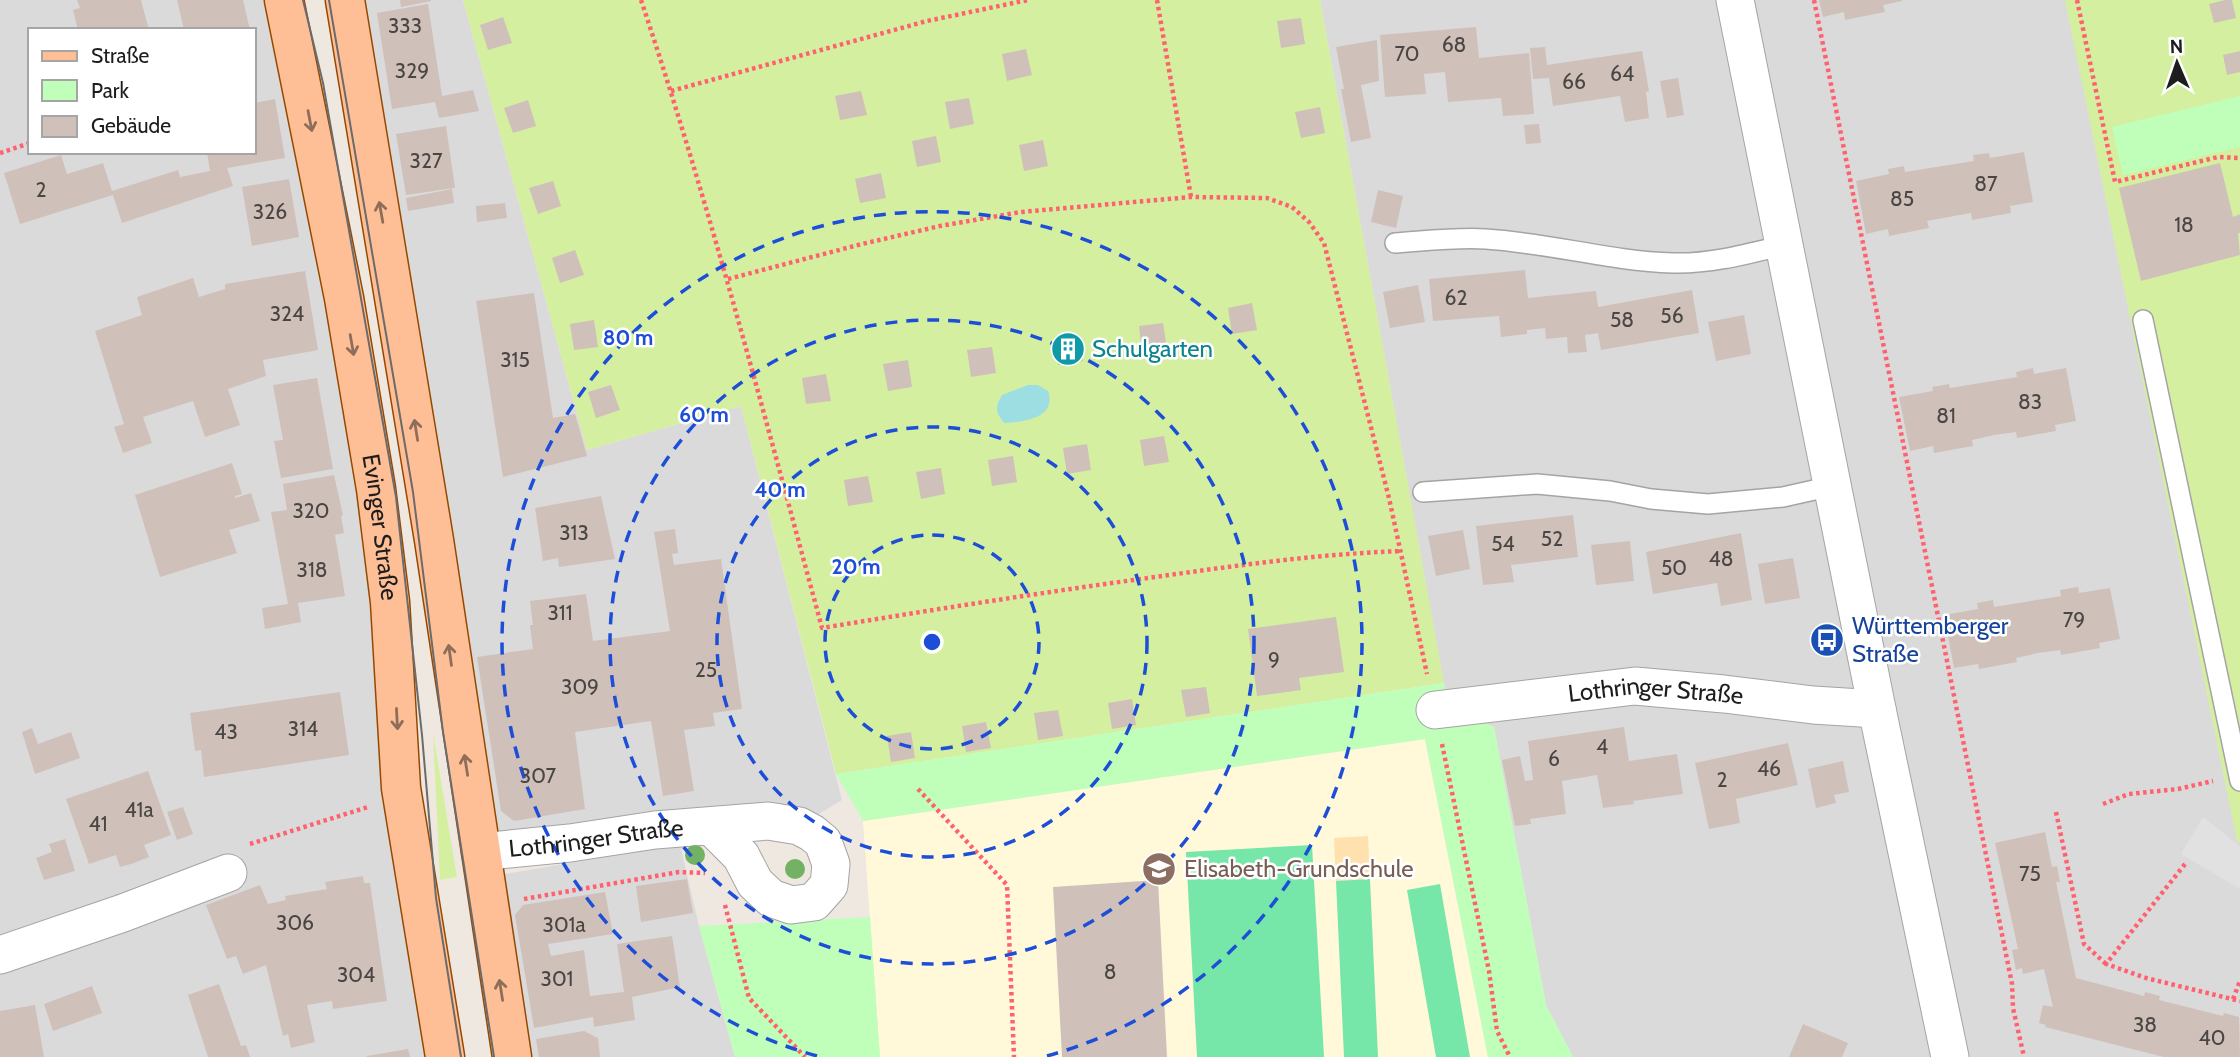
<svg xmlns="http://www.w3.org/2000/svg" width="2240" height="1057" font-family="Cabin,sans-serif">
	<rect width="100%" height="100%" fill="#efe8e1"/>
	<path fill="#dbdada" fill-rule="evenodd" d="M0,0H284L445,1057H0ZM30,30H254V152H30Z
		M345,0H463L587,450L741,406L842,800L799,826L480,852Z
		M1320,0H2240V1057H1573L1546,1005L1494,727L1448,708Z
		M680,844L699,926L735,1057H520L493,876Z"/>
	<path fill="#fff9da" d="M1425,739L1488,1057H880L863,821Z"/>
	<path fill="#d5efa1" d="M463,0H1320L1444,683L836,774L741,406L587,450Z
		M2065,0H2240V843L2237,841Z
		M433,733L457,877L440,880Z"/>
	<path fill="#ffe1af" d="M1368,836L1370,879L1336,881L1334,838Z"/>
	<path fill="#bfffb9" d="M2240,96V147L2123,175L2112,127Z
		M1444,683L1448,708L1494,727L1546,1005L1573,1057H1488L1425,739L863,821L836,774Z
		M870,917L880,1057H735L699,926Z"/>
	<path fill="#76e7a8" d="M1312,845L1324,1057H1197L1186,852Z
		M1370,879L1378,1057H1344L1336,881Z
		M1440,884L1470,1057H1436L1407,890Z"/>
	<path fill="#e1e1e1" d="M2203,817L2240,846V889L2181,854Z"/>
	<path fill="#9ddee2" d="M1028,385H1038L1048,391C1057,418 1024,422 1004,423C995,412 995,407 1002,395Z"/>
	<path fill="#cfc0ba" d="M77,0H141L149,30H78L73,10L80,8Z
		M177,0H243L250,30H184Z
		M400,0H431V1L401,7Z
		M1819,0H1902V1L1883,5L1885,12L1845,20L1844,12L1823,17Z
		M2225,0H2232L2236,18L2214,23L2209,4Z
		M428,4L442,96L473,90L479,111L439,118L435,102L392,109L377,13Z
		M503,17L512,43L488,50L480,25Z
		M1301,18L1305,44L1281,48L1277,21Z
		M1476,27L1479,58L1529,53L1534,114L1503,116L1501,98L1448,102L1445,72L1424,74L1426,94L1385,97L1380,35Z
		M1377,40L1379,81L1361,85L1371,138L1351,142L1341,89H1344L1336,47Z
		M1545,47L1547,65L1642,51L1649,91L1646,92L1649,118L1625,122L1620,96L1553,106L1549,78L1533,79L1530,48Z
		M1026,49L1032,75L1007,81L1002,54Z
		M2240,51V72L2227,75L2223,55Z
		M1678,78L1684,115L1667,118L1660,81Z
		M861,91L867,115L840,120L835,96Z
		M969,98L974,124L950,129L945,102Z
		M275,99L285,158L227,168L233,186L122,223L113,195L20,224L4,173L61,155L67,174L103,163L112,191L178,170L180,177L210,171L207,152H254V103Z
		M528,100L536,126L513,133L504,108Z
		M1320,107L1325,133L1301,138L1295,112Z
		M1539,124L1541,143L1526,144L1524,125Z
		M446,126L455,188L406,195L396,134Z
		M936,136L941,162L917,167L912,141Z
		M1043,140L1048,166L1024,171L1019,145Z
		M2024,152L2033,202L2010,206L2011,213L1972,220L1971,213L1927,221L1929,228L1889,236L1888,229L1866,234L1856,181L1889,174L1888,169L1904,166L1905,172L1974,161L1973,155L1989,153L1990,158Z
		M2220,163L2233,217L2240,214V233H2238L2240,255L2141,281L2119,188Z
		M881,173L886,198L860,203L855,179Z
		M289,179L299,237L252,246L242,187Z
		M553,181L561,206L538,214L529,188Z
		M452,189L454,203L408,211L406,198Z
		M1378,190L1403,196L1396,228L1371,222Z
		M505,203L507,218L477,222L476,206Z
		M575,250L584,275L560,283L552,258Z
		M1525,270L1528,298L1596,291L1598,307L1692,290L1699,333L1601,350L1598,333L1585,335L1587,352L1568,353L1567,337L1546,339L1545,328L1527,330V334L1501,337L1499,316L1433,321L1429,279Z
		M305,271L318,350L263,360L266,376L228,389L240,425L205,437L193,401L143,417L152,443L123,453L114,427L124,424L95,331L142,315L137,297L193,278L199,297L225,289V284Z
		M1418,285L1425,322L1390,328L1383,292Z
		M534,293L553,418L575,414L587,456L503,477L476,301Z
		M1252,303L1257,330L1232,334L1228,308Z
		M1744,315L1751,354L1716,361L1708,322Z
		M594,320L598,347L574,350L570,324Z
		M1163,323L1167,349L1142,353L1139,326Z
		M1078,334L1083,361L1058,365L1054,338Z
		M992,347L996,373L971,377L967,350Z
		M908,360L912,387L888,391L883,364Z
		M2033,368L2034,374L2066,368L2076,421L2055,425L2056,431L2017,438L2016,432L1994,435L1972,440L1973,446L1934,453L1933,446L1910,451L1899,397L1933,391L1932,387L1949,384L1950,388L2017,377L2016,372Z
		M826,374L831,401L806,404L802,378Z
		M317,378L333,469L281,478L274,441L283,440L273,385Z
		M611,385L620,410L596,418L588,392Z
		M1164,436L1169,462L1144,466L1140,440Z
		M1087,444L1091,470L1067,474L1063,448Z
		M1013,456L1017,482L992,486L988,460Z
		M232,463L242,494L235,496V498L251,493L260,521L229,530L237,553L160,577L135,495Z
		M941,468L945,494L921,499L916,472Z
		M334,475L343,515L341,516L344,533L335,535L345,596L298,603L301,622L265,629L262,608L288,604L271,512L287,510L283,484Z
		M868,476L873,502L848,506L844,480Z
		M601,496L615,559L559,567L558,558L543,561L535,508Z
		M1573,515L1578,557L1511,565L1514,582L1483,585L1476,526Z
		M675,529L678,553L672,554L674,565L721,559L742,709L713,713L715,726L684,730L694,791L663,796L651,721L575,732L585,809L514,821L501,811L477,657L533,649L530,625H533L530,601L586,594L593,641L670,631L654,532Z
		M1463,530L1470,569L1436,576L1428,536Z
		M1741,533L1752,600L1721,606L1717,583L1653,594L1646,552Z
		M1630,541L1634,581L1596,585L1591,545Z
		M1793,558L1800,598L1765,604L1758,564Z
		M2078,587L2079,593L2110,588L2120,639L2099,643L2100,648L2061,655L2060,650L2038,653L2016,658L2017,662L1979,669L1978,664L1954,668L1944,615L1978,609L1977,603L1993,600L1994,607L2061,596L2060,590Z
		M1336,617L1344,672L1299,678L1301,690L1257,696L1248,629Z
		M1206,687L1210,713L1186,717L1181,690Z
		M340,692L349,755L204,777L201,750L195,751L190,713Z
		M1132,699L1136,725L1112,729L1108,703Z
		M1058,710L1063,736L1038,740L1034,713Z
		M986,722L991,748L966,752L962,726Z
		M1624,727L1629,761L1677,754L1683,794L1633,801L1634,804L1603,808L1597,775L1562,781L1566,814L1530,819L1531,824L1515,826L1502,760L1520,756L1525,781L1533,780L1528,741Z
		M32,728L38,744L71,732L80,758L35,774L22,732Z
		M911,732L915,758L891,762L887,736Z
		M1788,743L1798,785L1736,799L1740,823L1709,829L1695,763Z
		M1843,761L1849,792L1834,795L1836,803L1816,808L1808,769Z
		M148,771L171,835L144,845L149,857L134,863L120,867L116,855L89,864L66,799Z
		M183,807L193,834L177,840L167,812Z
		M2045,832L2052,867L2057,866L2060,882H2056L2076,978L2144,996L2145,992L2160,996L2159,1000L2223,1016L2224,1013L2239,1017L2240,1057H2164L2045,1027L2046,1025L2039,1023L2043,1005L2053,1007L2044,969L2023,974L2022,968L2016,970L2012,950L2018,949L1995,843Z
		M65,839L75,871L44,880L36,858L52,852L49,844Z
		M363,876L364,883H370L387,1001L333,1009L332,1001L307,1005L315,1042L291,1048L288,1034L283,1036L266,965L243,974L236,956L227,959L206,905L260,885L268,904L286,900L285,896L327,889L325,882Z
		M687,879L693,913L641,922L636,886Z
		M1158,880L1167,1057H1062L1053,887Z
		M605,892L613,934L548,944L551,956L584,950L590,996L624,992L617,944L672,936L680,987L632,997L635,1020L594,1027L593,1017L534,1028L515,915L523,905Z
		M219,984L241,1046L246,1045L250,1057H208L188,995Z
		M92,986L102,1013L53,1031L44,1004Z
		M35,1005L44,1057H0V1011Z
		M1803,1024L1848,1043L1842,1057H1789Z
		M584,1031L598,1038L600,1057H539L536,1039Z
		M408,1049L410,1057H367V1056Z"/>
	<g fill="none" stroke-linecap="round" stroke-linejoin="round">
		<g stroke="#a4a4a4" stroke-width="22">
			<path id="lane" d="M1395,243C1425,241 1457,237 1486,239C1549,243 1610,261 1673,263C1711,264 1747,254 1784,245
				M2143,320L2240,781
				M1423,492L1537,484L1610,491L1651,499L1708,504L1783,497L1832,486"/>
		</g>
		<g stroke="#a4a4a4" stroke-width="39">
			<g id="street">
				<path d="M1735,0L1877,709L1950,1057"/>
				<path id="s1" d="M1435,710L1635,686L1724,694L1813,705L1877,709"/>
				<path id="s2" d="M480,852L570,843L655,830L768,821L799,826L812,833L823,842L831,864L829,885L814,902L791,905L771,898L755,883L741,856L712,827"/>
				<path d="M0,955L123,913L228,873"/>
			</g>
		</g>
		<g stroke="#954900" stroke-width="41">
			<g id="primary">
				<path id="s3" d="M284,0L344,298L376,489L390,602L401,788L445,1057"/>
				<path d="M345,0L434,540L512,1057"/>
			</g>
		</g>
		<path stroke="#ff626e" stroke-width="4.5" stroke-dasharray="3.5 3.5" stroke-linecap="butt" d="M641,0C710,207 765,417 822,628C931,610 1039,593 1148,578C1234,566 1315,554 1402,551
			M1157,0L1191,197
			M1814,0L2012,984L2013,1008L2024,1057
			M2077,0L2115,182L2218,157L2240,158
			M671,91L927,21L1028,0
			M0,153L30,143
			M728,279L862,244L940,226L1021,212L1191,197L1267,198L1292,207L1309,222L1324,243L1389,498L1427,674
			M1442,744L1489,971L1497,1031L1510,1057
			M918,789L1007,885L1014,1057
			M2103,804L2129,794L2178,789L2213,781
			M2056,812L2084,944L2106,964
			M250,844L368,807
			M2185,864L2106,964L2146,978L2240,1001
			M524,899L679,872L705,873
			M725,905L749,998L805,1057
			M2233,999L2240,981"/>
		<use href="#lane" stroke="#fff" stroke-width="19"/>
		<use href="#street" stroke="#fff" stroke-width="37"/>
		<use href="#primary" stroke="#ffbf96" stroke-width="38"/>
		<path stroke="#6b6b6b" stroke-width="2" d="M303,0L323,83L396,497L422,735L436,898L461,1057
			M329,0L413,492L443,732L494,1057"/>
	</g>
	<g fill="#73b265">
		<circle cx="695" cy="855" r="10"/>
		<circle cx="795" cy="869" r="10"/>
	</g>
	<defs><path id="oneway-shaft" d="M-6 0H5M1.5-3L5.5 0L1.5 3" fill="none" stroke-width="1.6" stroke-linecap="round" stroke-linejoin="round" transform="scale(1.75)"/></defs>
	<g stroke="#8e6e5a">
		<use href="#oneway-shaft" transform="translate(310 121) rotate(79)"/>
		<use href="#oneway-shaft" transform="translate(381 212) rotate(-100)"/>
		<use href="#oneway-shaft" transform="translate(352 345) rotate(80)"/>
		<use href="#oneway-shaft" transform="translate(416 430) rotate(-99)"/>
		<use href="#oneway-shaft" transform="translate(450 655) rotate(-98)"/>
		<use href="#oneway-shaft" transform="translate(397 719) rotate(87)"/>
		<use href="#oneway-shaft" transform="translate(466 765) rotate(-99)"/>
		<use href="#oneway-shaft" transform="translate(501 990) rotate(-99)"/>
	</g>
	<g fill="none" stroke="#1d4ed8" stroke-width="3.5" stroke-dasharray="12 9">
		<circle cx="932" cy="642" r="107"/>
		<circle cx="932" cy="642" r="215"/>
		<circle cx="932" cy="642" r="322"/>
		<path d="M817 1056A430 430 0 1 1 1047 1056"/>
	</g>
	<defs>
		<g id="building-disc" transform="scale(1.75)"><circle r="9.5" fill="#0f9aa8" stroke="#fff"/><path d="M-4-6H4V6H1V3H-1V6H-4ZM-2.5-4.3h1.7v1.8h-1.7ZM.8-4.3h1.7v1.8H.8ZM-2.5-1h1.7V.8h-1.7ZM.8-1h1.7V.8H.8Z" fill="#fff"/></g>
		<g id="bus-disc" transform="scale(1.75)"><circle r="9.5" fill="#1a4fb4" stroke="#fff"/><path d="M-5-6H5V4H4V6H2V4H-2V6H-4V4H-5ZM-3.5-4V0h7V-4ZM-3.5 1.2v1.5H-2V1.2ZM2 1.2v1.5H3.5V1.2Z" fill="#fff"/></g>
		<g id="school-disc" transform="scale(1.75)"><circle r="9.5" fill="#8d6e63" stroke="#fff"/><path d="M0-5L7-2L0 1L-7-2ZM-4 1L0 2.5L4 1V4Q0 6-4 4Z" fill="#fff"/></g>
	</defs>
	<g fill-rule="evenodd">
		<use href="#building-disc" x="1068" y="349"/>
		<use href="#bus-disc" x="1827" y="640"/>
		<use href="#school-disc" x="1159" y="869"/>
	</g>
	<g text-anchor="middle" stroke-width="5" stroke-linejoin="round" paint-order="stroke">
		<g font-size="21" fill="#4a4644">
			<text x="405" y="33">333</text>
			<text x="1454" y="52">68</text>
			<text x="1407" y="61">70</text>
			<text x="412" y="78">329</text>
			<text x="1622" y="81">64</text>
			<text x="1574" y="89">66</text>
			<text x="426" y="168">327</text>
			<text x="1986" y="191">87</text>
			<text x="41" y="197">2</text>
			<text x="1902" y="206">85</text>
			<text x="270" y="219">326</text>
			<text x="2184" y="232">18</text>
			<text x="1456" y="305">62</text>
			<text x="287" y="321">324</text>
			<text x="1672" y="323">56</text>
			<text x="1622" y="327">58</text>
			<text x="515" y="367">315</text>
			<text x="2030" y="409">83</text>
			<text x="1946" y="423">81</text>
			<text x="311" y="518">320</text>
			<text x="574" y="540">313</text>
			<text x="1552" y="546">52</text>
			<text x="1503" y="551">54</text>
			<text x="1721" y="566">48</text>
			<text x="1674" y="575">50</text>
			<text x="312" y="577">318</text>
			<text x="560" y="620">311</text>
			<text x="2074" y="627">79</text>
			<text x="1274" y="667">9</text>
			<text x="706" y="677">25</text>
			<text x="580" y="694">309</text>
			<text x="303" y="736">314</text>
			<text x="226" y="739">43</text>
			<text x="1602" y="754">4</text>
			<text x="1554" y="766">6</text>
			<text x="1769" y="776">46</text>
			<text x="538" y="783">307</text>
			<text x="1722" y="787">2</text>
			<text x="139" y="817">41a</text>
			<text x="98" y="831">41</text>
			<text x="2030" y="881">75</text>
			<text x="295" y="930">306</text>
			<text x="564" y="932">301a</text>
			<text x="1110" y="979">8</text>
			<text x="356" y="982">304</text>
			<text x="557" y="986">301</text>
			<text x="2145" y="1032">38</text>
			<text x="2212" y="1045">40</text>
		</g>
		<g font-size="24" fill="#0d838f" stroke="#fff" text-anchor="start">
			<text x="1092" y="357">Schulgarten</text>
		</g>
		<g font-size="24" fill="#1d1d1d" stroke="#fff">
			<text dy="8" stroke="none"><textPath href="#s3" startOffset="536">Evinger Straße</textPath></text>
			<text dy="8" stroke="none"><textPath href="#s1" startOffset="222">Lothringer Straße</textPath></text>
			<text dy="8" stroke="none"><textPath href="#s2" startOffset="117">Lothringer Straße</textPath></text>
		</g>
		<g font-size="24" fill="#164399" stroke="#fff" text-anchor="start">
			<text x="1852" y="634">Württemberger<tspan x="1852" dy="28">Straße</tspan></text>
		</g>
		<g font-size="24" fill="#785e54" stroke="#fff" text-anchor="start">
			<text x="1184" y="877">Elisabeth-Grundschule</text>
		</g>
	</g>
	<circle cx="932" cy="642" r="10" fill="#1d4ed8" stroke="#fff" stroke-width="3.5"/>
	<g font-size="21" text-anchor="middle" font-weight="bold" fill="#1d4ed8" stroke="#fff" stroke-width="5" stroke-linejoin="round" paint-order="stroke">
		<text x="628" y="345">80 m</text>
		<text x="704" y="422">60 m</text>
		<text x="780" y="497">40 m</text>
		<text x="856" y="574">20 m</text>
	</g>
	<rect x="28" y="28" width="228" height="126" fill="#ffffff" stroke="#a5a5a5" stroke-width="2"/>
	<rect x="42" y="51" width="35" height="10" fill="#ffbf96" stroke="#a5a5a5" stroke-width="2"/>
	<text x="91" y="63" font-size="21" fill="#1d1d1d">Straße</text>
	<rect x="42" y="80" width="35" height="21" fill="#bfffb9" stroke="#a5a5a5" stroke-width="2"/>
	<text x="91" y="98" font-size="21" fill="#1d1d1d">Park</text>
	<rect x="42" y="116" width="35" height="21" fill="#cfc0ba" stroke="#a5a5a5" stroke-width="2"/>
	<text x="91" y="133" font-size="21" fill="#1d1d1d">Gebäude</text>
	<g transform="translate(2177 63) rotate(358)" stroke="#ffffff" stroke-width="5" paint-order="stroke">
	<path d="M0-5L12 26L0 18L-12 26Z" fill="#1d1d1d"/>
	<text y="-10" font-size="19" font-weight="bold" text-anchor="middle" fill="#1d1d1d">N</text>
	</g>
</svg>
